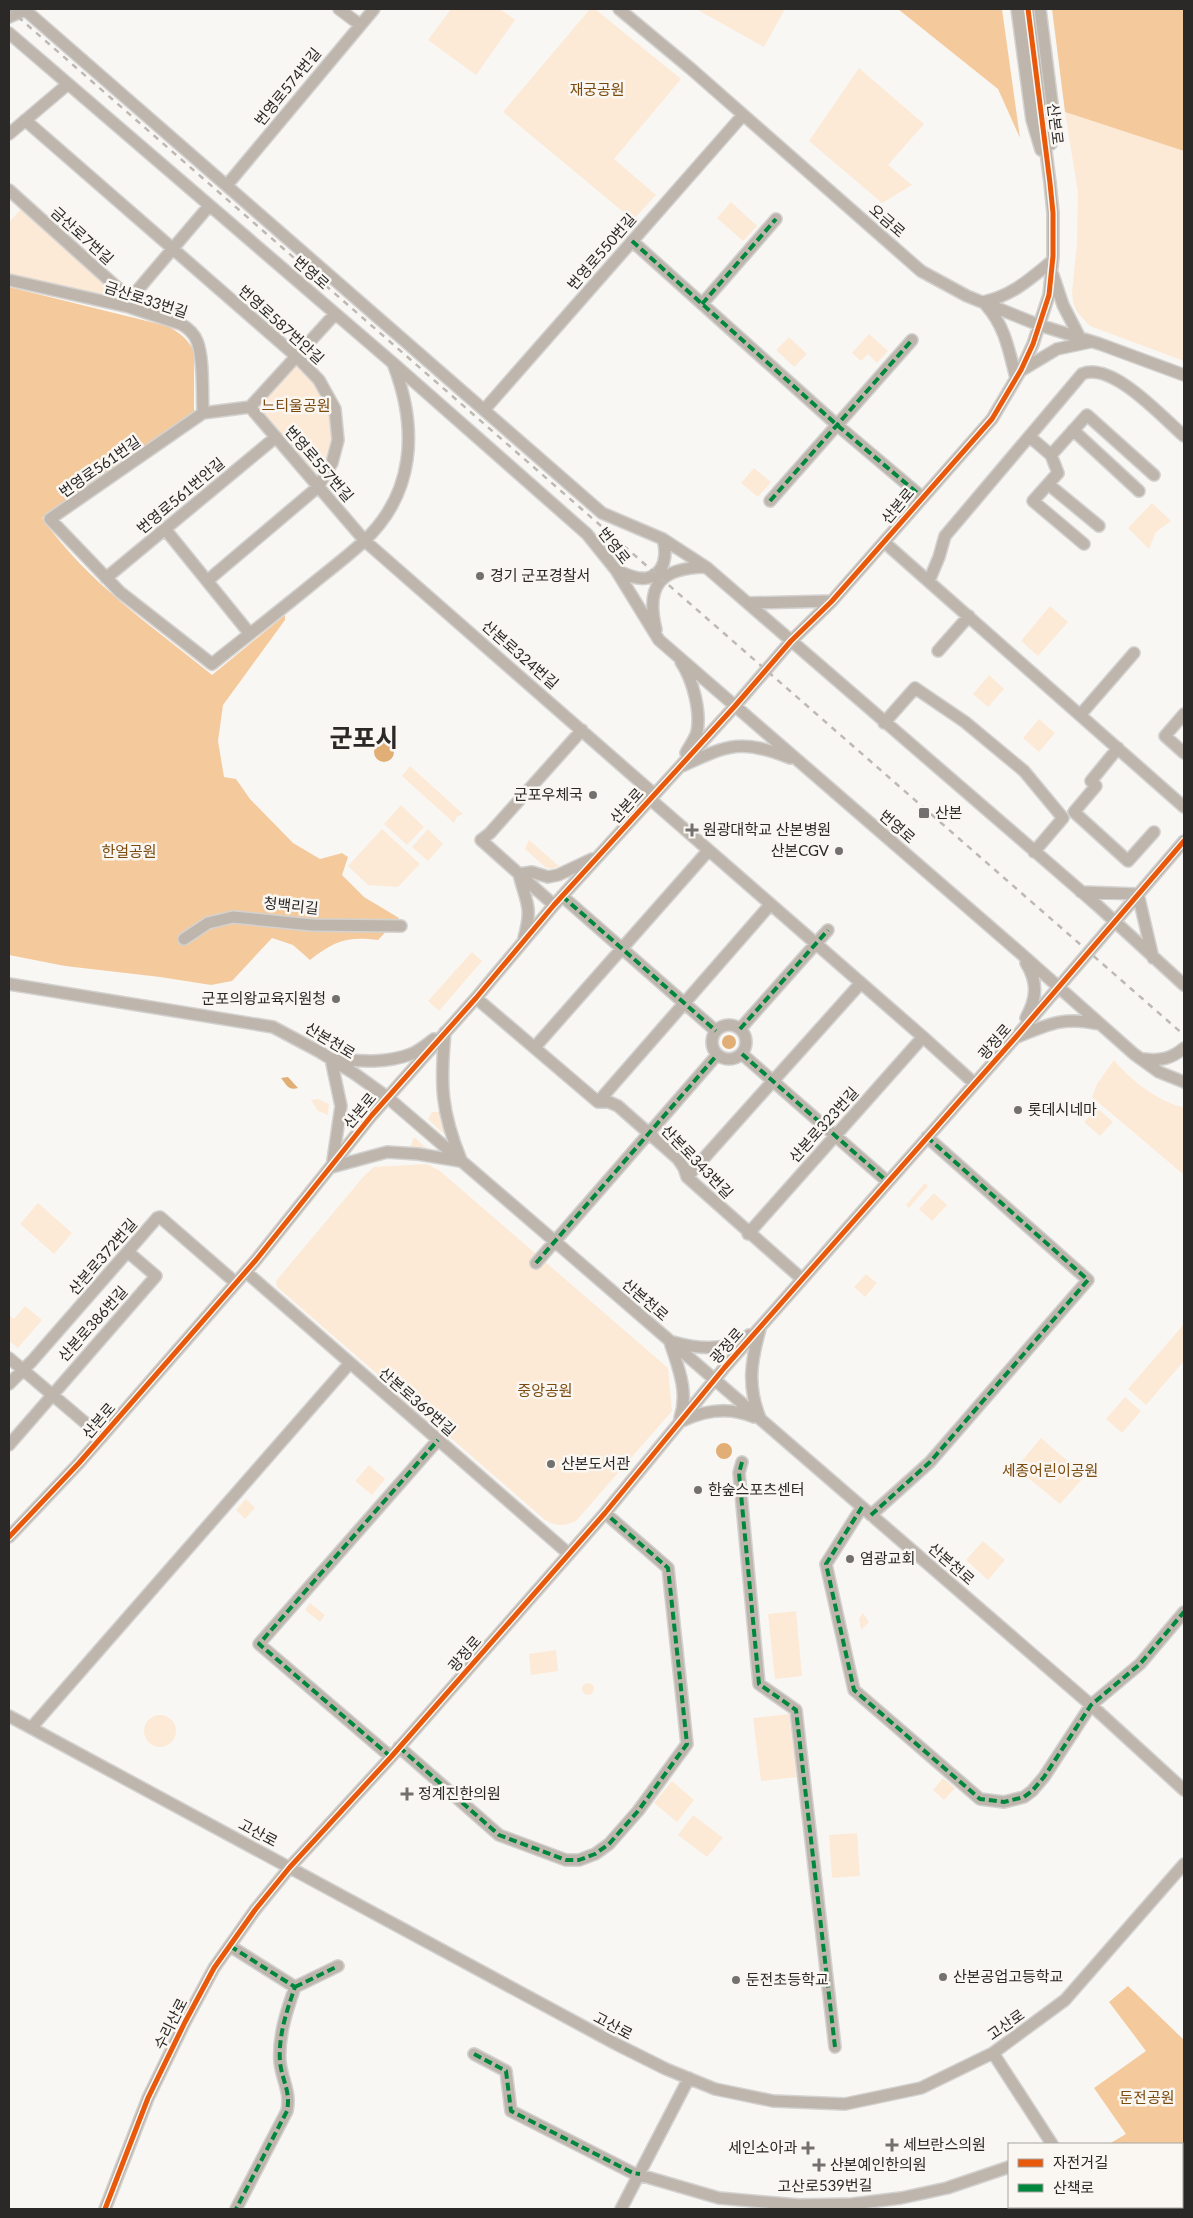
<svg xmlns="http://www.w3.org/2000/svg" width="1193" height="2218" font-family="Lato,'Noto Sans KR',sans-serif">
	<rect width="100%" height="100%" fill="#f9f7f4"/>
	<path fill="#fcead7" d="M451,9H500L515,20L476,75L428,40Z
		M590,9H595L681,79L614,159L656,195L633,220L503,112Z
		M696,9H785L764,47Z
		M859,68L924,124L888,165L912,185L882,203L809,141Z
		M1065,112L1184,151V361L1090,326L1077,312L1073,302L1072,292L1077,243L1078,193Z
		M731,202L757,226L743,241L717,218Z
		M23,207L118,294L88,293L9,274V222Z
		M869,334L888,351L877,363L868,354L861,361L852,353Z
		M789,337L807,354L794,367L776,350Z
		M294,363C301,368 310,373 315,380C321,387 327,399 330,407C336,424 336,468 314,471L256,404Z
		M754,468L771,482L758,497L741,483Z
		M1152,503L1171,521L1156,532L1149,549L1128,528Z
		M1050,606L1068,622L1038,656L1021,641Z
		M989,675L1004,689L988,707L973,694Z
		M1039,719L1055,733L1039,752L1023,738Z
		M410,766L463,814L457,817L454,823L402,776Z
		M401,805L424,827L407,845L384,824Z
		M382,829L420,864L398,887L368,885L348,866Z
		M428,829L443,844L428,861L412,847Z
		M529,840L559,866L552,869L545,867L525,849Z
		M472,952L482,961L439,1011L428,1001Z
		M1114,1060C1129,1079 1161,1104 1184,1107V1175L1092,1097L1097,1084Z
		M318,1099L329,1104L328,1115L318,1111L311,1100Z
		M1097,1108L1113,1122L1100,1136L1084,1122Z
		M432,1112H440L446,1136L428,1119Z
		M414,1137L430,1151L410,1148Z
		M427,1164L440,1171L668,1368L672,1411L576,1521C564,1526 557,1527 545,1520L277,1287L276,1281L364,1176L374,1167Z
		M925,1183L928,1186L909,1208L906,1205Z
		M934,1193L947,1205L932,1221L919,1209Z
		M38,1203L72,1233L54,1254L20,1224Z
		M866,1274L877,1283L865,1297L854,1287Z
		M25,1306L42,1320L18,1348L9,1341V1315L14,1319Z
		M1184,1324V1361L1146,1405L1128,1389Z
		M1125,1397L1141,1411L1122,1433L1106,1419Z
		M1041,1438L1085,1476L1060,1504L1022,1473L1020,1463Z
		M369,1465L385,1479L372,1495L355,1481Z
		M246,1499L255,1508L245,1519L236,1510Z
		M983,1541L1005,1560L988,1580L966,1560Z
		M310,1603L325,1615L320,1622L305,1610Z
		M796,1611L802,1676L775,1679L768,1614Z
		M863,1613L869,1622L861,1630L859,1619Z
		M556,1650L558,1671L531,1675L529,1654Z
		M582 1689a6 6 0 1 1 12 0a6 6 0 1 1-12 0Z
		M789,1714L797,1777L761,1781L753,1718Z
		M144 1731a16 16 0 1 1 32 0a16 16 0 1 1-32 0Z
		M943,1778L955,1788L944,1800L933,1790Z
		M672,1781L694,1800L677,1822L654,1803Z
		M693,1815L723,1838L707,1857L678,1835Z
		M857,1833L860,1876L832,1878L829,1835Z"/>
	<path fill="#f4ca9d" d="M898,9H1002L1020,138L998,89Z
		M1052,9H1184V151L1065,112Z
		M9,287L167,326C179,332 188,339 194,351V412L42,518C87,582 152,626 212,675L285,615V620L223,705L218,741L224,777L236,779L250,799L293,843L320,859L342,853L348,857L342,875L364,897L399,918L378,940C347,936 334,941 310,960L293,945L272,938L232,981L211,985L160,977L65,966L9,955Z
		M1128,1986L1184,2040V2209H1120L1119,2207H1182V2144H1109L1126,2134L1094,2088L1146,2051L1109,2002Z"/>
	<path fill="#e1af75" d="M374 752a10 10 0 1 1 20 0a10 10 0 1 1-20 0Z
		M722 1042a7 7 0 1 1 14 0a7 7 0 1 1-14 0Z
		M288,1077L298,1088C288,1091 286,1084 281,1078Z
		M716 1451a8 8 0 1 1 16 0a8 8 0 1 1-16 0Z"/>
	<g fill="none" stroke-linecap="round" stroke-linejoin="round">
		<g stroke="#d3d2d0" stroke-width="14">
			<path id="minor" d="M24,9L602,513L663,539L706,567L1098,906L1184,985
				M339,9L359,24
				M619,9L690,68L921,271L967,296L1039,325L1100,344L1184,375
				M1017,9L1032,120L1041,150
				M1040,9L1052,103L1051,144
				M9,17L28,9
				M9,33L394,364L587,534L616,570L659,640L1018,951L1134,1054L1159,1072L1184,1082
				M25,120L296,356L319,380L335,409L338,440L332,463L318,487L207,581
				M9,134L68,84
				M227,185L374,9
				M9,190L130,299L129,307
				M632,241L837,425L922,497
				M1053,275L1063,305L1080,338
				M9,280L129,307L181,324C188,328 194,333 197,341C204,357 202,394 203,413
				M130,299L209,206
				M983,302C1012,296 1030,279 1052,261
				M702,304L776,219
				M986,305C1005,326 1009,351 1016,378
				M335,314L250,407L203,413L50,519L120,592L212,664C247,636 282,609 316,581C332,568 349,555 363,542C415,494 418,429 394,366
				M1022,370L1057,349L1090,342
				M250,407L365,541L654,794
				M484,410L743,115
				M1073,430L1139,491
				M1030,437L1051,455L1087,415L1154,475
				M1051,455L1058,473L1033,501L1084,544
				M1048,484L1099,526
				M770,501L912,340
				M165,529L250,634
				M884,542L1184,807
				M616,570C625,574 637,580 647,578C666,574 667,553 663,539
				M106,578L276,437
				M929,581L939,557L945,536L1082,374C1112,361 1162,417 1184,436
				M748,603L832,601
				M656,630C645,584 661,568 706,567
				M938,651L969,616
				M681,662C693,680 701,711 697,732C695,739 689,747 686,753
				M1081,714L1134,653
				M1184,714L1165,736L1184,753
				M884,723L915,688L965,722L1024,771L1063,818L1034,852
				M1118,748L1091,781L1096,786L1074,812L1128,861L1154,832
				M682,766C728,745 740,738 790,758
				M650,799L923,1037L974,1083
				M1081,892L1138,894L1153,958
				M562,896L716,1031
				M554,905L481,840L490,833L582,730
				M524,938C533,906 526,903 519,874L532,872L548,877L558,875L592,859
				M184,939L208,923L233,917L312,925L401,926
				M1026,963C1038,982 1037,998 1026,1018
				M9,984L273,1027L320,1052L355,1074L387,1097L566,1251L1091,1705L1184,1790
				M476,998L598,1102H609L618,1106L678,1159L684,1168L687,1177L802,1279
				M712 1042a17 17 0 1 1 34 0a17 17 0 1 1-34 0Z
				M740,1029L828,930
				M445,1032C440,1085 441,1111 461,1160
				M1017,1037C1049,1024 1064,1016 1099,1024
				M434,1039C427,1044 419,1051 411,1054C386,1064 357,1061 331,1059L341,1106L332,1167L387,1152L418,1154L460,1161
				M535,1047L708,851
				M742,1054L888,1182
				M1144,1059C1160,1061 1171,1059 1184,1048
				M598,1102L770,905
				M687,1177L860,984
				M748,1234L923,1037
				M536,1263L717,1055
				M246,1272L569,1554
				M670,1342C678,1367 689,1392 680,1418
				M673,1342C698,1349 727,1352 749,1335
				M9,1358L102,1437
				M9,1384L32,1361L157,1218L160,1217L236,1283
				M760,1418C747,1386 751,1361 760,1329
				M682,1421C705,1410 730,1407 754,1417
				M9,1445L156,1276L128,1252
				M742,1462L739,1473L759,1684L796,1710L835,2047
				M862,1507L826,1564L854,1690L980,1799L1004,1802L1024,1797L1032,1791L1044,1777L1091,1705L1140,1664L1184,1612
				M871,1515L930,1462L1088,1280L927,1137
				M9,1537L79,1463L256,1260L372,1115L476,998L554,905L735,706L791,641L832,601L992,419L1021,370L1033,344L1049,295L1053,256V213L1050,183L1028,9
				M9,1716L616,2044L666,2069L715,2089L773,2101L845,2104L921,2088L993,2053L1065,2000L1184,1864
				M31,1728L350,1363
				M399,1747L499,1835L566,1860H579L595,1854L609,1844L638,1811L687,1744L668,1568L605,1513
				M391,1757L259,1644L438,1440
				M230,1946L295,1987C287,2010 278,2036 280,2062C282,2081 291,2091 287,2111L236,2209
				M295,1987L338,1966
				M993,2053L1052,2144
				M474,2054L506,2071L511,2111L633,2173L719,2198L799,2205L852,2204L901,2198L947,2188L1009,2167
				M1093,2207L1095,2209
				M105,2209L148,2098L185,2022L214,1968L255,1910L290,1867L391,1757L605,1513L725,1367L1015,1038L1184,841
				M621,2209L689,2078"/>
		</g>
		<use href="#minor" stroke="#beb6ad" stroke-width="11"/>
		<path stroke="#beb9b3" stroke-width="2.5" stroke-dasharray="6 6" stroke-linecap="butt" d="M9,9L1184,1035"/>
		<path stroke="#00873e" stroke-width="4" stroke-dasharray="8 4" stroke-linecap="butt" d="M632,241L837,425L922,497
			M702,304L776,219
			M770,501L912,340
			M562,896L716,1031
			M740,1029L828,930
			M742,1054L888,1182
			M536,1263L717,1055
			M742,1462L739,1473L759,1684L796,1710L835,2047
			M862,1507L826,1564L854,1690L980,1799L1004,1802L1024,1797L1032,1791L1044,1777L1091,1705L1140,1664L1184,1612
			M871,1515L930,1462L1088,1280L927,1137
			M399,1747L499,1835L566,1860H579L595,1854L609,1844L638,1811L687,1744L668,1568L605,1513
			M391,1757L259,1644L438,1440
			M230,1946L295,1987C287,2010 278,2036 280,2062C282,2081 291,2091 287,2111L236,2209
			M295,1987L338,1966
			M474,2054L506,2071L511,2111L633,2173L640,2174"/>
		<g stroke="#faf7f3" stroke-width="8">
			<path id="cycleway" d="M9,1537L79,1463L256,1260L372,1115L476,998L554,905L735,706L791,641L832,601L992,419L1021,370L1033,344L1049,295L1053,256V213L1050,183L1028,9
				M105,2209L148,2098L185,2022L214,1968L255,1910L290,1867L391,1757L605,1513L725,1367L1015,1038L1184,841"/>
		</g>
		<use href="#cycleway" stroke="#e8590c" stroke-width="5"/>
	</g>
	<g fill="#72716f" stroke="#faf7f3" stroke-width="2">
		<circle cx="480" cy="576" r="5"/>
		<circle cx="593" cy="795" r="5"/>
		<rect x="918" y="807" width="12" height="12" rx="2.5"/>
		<path d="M689.5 822.5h5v5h5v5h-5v5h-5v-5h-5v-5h5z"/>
		<circle cx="839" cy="851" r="5"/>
		<circle cx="336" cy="999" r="5"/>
		<circle cx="1018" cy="1110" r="5"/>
		<circle cx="551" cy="1464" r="5"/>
		<circle cx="698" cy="1490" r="5"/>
		<circle cx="850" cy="1559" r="5"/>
		<path d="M404.5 1786.5h5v5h5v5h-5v5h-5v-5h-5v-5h5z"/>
		<circle cx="943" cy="1977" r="5"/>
		<circle cx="736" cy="1980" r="5"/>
		<path d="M889.5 2137.5h5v5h5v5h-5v5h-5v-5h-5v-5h5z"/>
		<path d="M805.5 2140.5h5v5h5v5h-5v5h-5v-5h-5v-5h5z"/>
		<path d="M816.5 2157.5h5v5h5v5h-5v5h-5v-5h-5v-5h5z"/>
	</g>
	<g text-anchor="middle" stroke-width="5" stroke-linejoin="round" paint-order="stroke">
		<g font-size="15" fill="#2a2928" stroke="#faf7f3">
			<text transform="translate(288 87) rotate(-51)" y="5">번영로574번길</text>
			<text transform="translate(1055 124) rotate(83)" y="5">산본로</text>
			<text transform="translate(887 221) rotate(41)" y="5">오금로</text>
			<text transform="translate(82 236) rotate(42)" y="5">금산로7번길</text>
			<text transform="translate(602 252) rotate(-49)" y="5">번영로550번길</text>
			<text transform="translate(311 273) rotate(41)" y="5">번영로</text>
			<text transform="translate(146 300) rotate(18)" y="5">금산로33번길</text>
			<text transform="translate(281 325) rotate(42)" y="5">번영로587번안길</text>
			<text transform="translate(319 464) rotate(49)" y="5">번영로557번길</text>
			<text transform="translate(100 467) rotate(-35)" y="5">번영로561번길</text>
			<text transform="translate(181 496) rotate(-40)" y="5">번영로561번안길</text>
			<text transform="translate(898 506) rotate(-50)" y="5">산본로</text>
			<text transform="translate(614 546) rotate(52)" y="5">번영로</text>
			<text transform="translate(520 655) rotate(41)" y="5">산본로324번길</text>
			<text transform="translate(627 806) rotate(-48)" y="5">산본로</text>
			<text transform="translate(897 827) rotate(41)" y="5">번영로</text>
			<text transform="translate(291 906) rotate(6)" y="5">청백리길</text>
			<text transform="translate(330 1041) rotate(31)" y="5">산본천로</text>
			<text transform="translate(995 1042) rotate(-49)" y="5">광정로</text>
			<text transform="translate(360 1111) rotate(-50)" y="5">산본로</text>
			<text transform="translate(824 1125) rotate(-48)" y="5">산본로323번길</text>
			<text transform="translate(697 1162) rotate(46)" y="5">산본로343번길</text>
			<text transform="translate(103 1257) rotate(-49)" y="5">산본로372번길</text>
			<text transform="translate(645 1300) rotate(41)" y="5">산본천로</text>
			<text transform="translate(93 1324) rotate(-48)" y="5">산본로386번길</text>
			<text transform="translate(727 1346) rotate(-49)" y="5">광정로</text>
			<text transform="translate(417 1402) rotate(41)" y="5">산본로369번길</text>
			<text transform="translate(99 1421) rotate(-49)" y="5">산본로</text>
			<text transform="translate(951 1564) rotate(41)" y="5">산본천로</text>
			<text transform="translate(465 1654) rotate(-49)" y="5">광정로</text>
			<text transform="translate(258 1833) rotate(28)" y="5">고산로</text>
			<text transform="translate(171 2024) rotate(-63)" y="5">수리산로</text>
			<text transform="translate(1006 2025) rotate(-35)" y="5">고산로</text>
			<text transform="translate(613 2026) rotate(28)" y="5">고산로</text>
			<text transform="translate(825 2186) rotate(-1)" y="5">고산로539번길</text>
		</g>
		<g font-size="15" fill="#7b4b0e" stroke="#faf7f3">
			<text x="597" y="95">재궁공원</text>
			<text x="296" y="411">느티울공원</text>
			<text x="129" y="857">한얼공원</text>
			<text x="545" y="1396">중앙공원</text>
			<text x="1050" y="1476">세종어린이공원</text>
			<text x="1147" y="2103">둔전공원</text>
		</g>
		<g font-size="15" fill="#2a2928" stroke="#faf7f3" text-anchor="start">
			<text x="490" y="581">경기 군포경찰서</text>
			<text x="583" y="800" text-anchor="end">군포우체국</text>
			<text x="935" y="818">산본</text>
			<text x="703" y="835">원광대학교 산본병원</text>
			<text x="829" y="856" text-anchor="end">산본CGV</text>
			<text x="326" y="1004" text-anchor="end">군포의왕교육지원청</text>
			<text x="1028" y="1115">롯데시네마</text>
			<text x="561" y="1469">산본도서관</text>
			<text x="708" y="1495">한숲스포츠센터</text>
			<text x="860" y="1564">염광교회</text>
			<text x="418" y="1799">정계진한의원</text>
			<text x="953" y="1982">산본공업고등학교</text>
			<text x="746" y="1985">둔전초등학교</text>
			<text x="903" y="2150">세브란스의원</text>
			<text x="797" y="2153" text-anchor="end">세인소아과</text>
			<text x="830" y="2170">산본예인한의원</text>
		</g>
		<g font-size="25" font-weight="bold" fill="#2a2928" stroke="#faf7f3">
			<text x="364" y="747">군포시</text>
		</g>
	</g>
	<rect width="1193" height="2218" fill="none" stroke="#2a2928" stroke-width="20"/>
	<rect x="1008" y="2143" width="175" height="65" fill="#faf7f3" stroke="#a7a5a2"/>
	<rect x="1018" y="2159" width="25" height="8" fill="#e8590c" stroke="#a7a5a2"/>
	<text x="1053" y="2168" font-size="15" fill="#2a2928">자전거길</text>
	<rect x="1018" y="2184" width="25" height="8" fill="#00873e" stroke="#a7a5a2"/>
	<text x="1053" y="2193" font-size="15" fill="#2a2928">산책로</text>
</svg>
